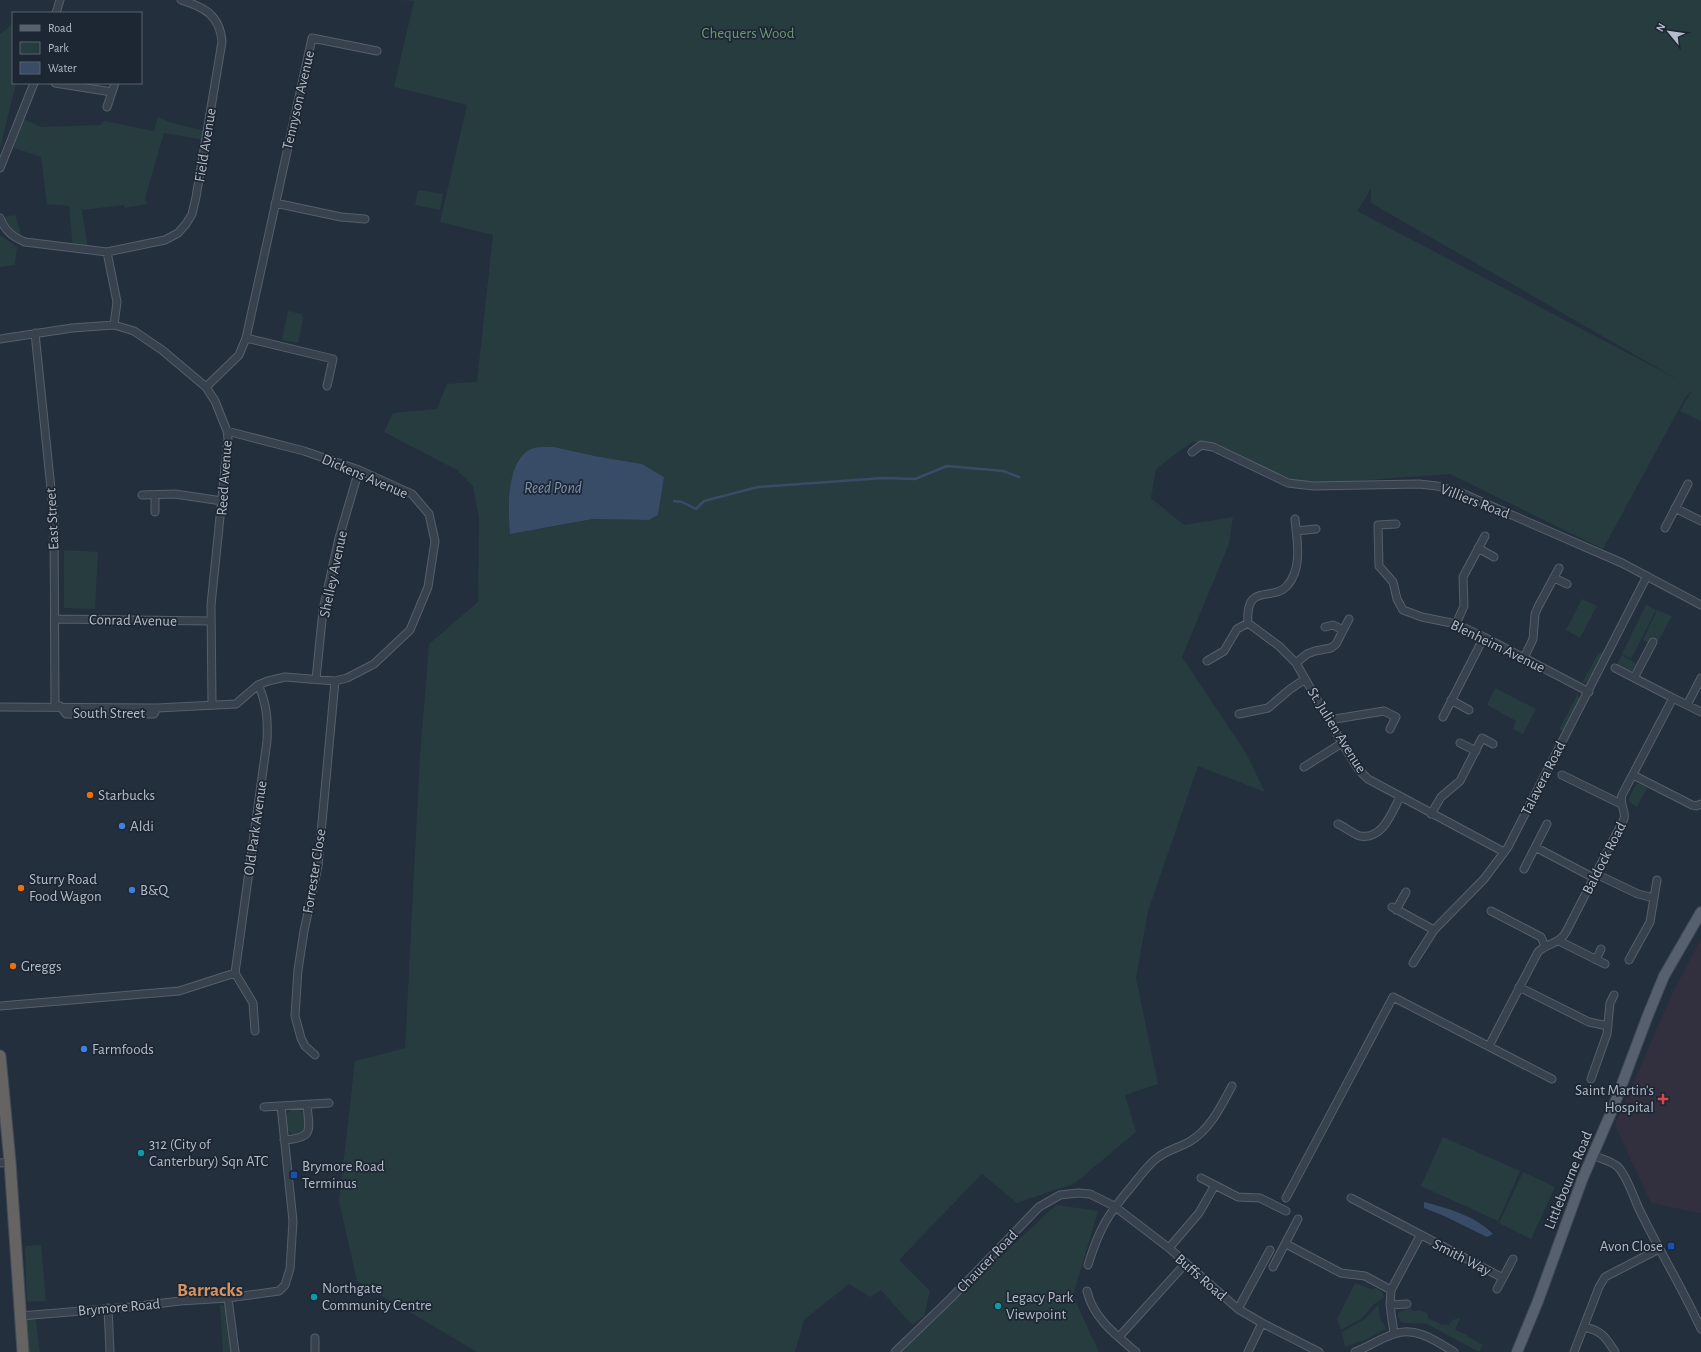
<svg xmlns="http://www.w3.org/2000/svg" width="1701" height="1352" font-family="'Alegreya Sans',sans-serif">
	<rect width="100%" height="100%" fill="#242f3e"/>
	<path fill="#32303f" d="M1701,939V1213L1651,1203L1615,1125L1672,994Z"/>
	<path fill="#263c3f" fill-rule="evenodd" d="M401,0H1701V421L1680,411L1692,390L1685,398L1603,549L1450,474L1340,482L1292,481L1193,441L1156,469L1151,498L1184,525L1233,517L1229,544L1182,657L1246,753L1265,792L1198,766L1148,911L1136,978L1158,1084L1125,1095L1136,1132L1075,1183L1017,1203L982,1174L899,1260L930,1291L924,1316L912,1325L881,1290L870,1297L849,1284L804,1320L795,1352H477L357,1281L339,1201L355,1061L405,1048L420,756L429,644L478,602L479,519L473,486L457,470L384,432L393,413L437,409L447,384L477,382L493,235L440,222L467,105L394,87L414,1ZM1371,188V203L1679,380L1357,211L1367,196ZM554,447L595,456L642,464L664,477L658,515L649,520L593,519L540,529Z
		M13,24V83H16L0,149V34Z
		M20,117L41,127L100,125L104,121L154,131L158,117L172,123L206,131L205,140L164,133L145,198L147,204L125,208L124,205L82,210L88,250L73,249L69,206L47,204L41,157L9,146Z
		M418,190L443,194L440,210L415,205Z
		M15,215L22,236L9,227L4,217Z
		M0,235L17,247L15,265L0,267Z
		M288,311L302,314L303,319L298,343L282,340Z
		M64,550L98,552L95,609L64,608Z
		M1582,599L1597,606L1580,638L1566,630Z
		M1646,605L1656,610L1631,659L1622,654Z
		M1657,610L1672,616L1657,643L1652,640L1649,643L1643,640Z
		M1604,652L1590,681L1582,683L1598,654Z
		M1622,655L1639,665L1636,669L1631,671L1617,664Z
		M1495,688L1536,709L1523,734L1513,729L1516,721L1487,705Z
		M1578,693L1580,702L1564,732L1559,730Z
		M1636,784H1640L1647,788L1637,807L1631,803L1628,800Z
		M292,1109H296L303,1112L307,1122L304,1132L295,1136C284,1132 282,1115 292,1109Z
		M1443,1137L1520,1171L1498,1221L1421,1186Z
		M1523,1172L1555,1187L1531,1239L1499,1223Z
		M1056,1205L1098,1211L1073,1296L1099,1352H897Z
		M41,1245L46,1301L27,1302L25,1246Z
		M1355,1283L1371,1289L1376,1288L1382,1292L1384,1297L1373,1305L1362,1318L1341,1330L1337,1319Z
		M220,1304L226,1307L233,1352H223Z
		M1378,1305L1380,1319L1385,1326L1386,1329L1365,1340L1345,1347L1342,1332L1365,1319Z
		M1411,1308L1413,1311H1418V1310L1427,1313L1428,1318L1442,1325H1449L1453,1319L1456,1320L1458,1318L1460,1319L1455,1330L1467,1335V1336L1483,1345L1479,1352L1427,1324C1419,1322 1407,1325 1400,1321L1398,1315L1399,1312Z
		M35,1314L40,1352H23L20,1316Z"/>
	<path fill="#394c67" d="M554,447L595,456L642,464L664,477L658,515L649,520L593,519L510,534C508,510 506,464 529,450C535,446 547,447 554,447Z
		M1424,1202C1447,1208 1476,1216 1493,1234L1487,1237L1442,1215L1424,1208Z"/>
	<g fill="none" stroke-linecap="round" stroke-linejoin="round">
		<path stroke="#394c67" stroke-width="2.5" d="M674,501L682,502L696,509L704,501L758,487L883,478L915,479L947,466L1003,471L1019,477"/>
		<g stroke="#565f6c" stroke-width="9">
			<path id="minor" d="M56,13L60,0
				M55,83L112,92
				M107,107L115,83
				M0,168L34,83
				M275,203L341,217L365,219
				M0,218C5,231 13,237 25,242L107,252L165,240L178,233L186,224L192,214L196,197L222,42C220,15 204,7 181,0
				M107,252L117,302L114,325
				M35,333L54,518L55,706
				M246,338L333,359L327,386
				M0,339L72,328L114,325L134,331L162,350L206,387L215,401L227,431L228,439L211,605L212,704
				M206,387L239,355L246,338L312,38L377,51
				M1192,452L1201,445L1213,447L1288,483L1313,486L1419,484L1437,486L1459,492L1622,563L1701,605
				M142,495L175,494L222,501
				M1675,508L1701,521
				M155,512V495
				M1396,524L1378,525L1379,566L1393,582L1397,599L1403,610L1422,617L1456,624L1484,637L1589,692
				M1665,528L1688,484
				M1296,531L1316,529
				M1478,548L1494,557
				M1554,578L1567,584
				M55,619L211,621
				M1248,623L1279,646L1296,663L1342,743L1358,769L1368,779L1504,852
				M1456,624L1464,606L1463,577L1485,536
				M1325,627L1333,625L1343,630
				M1524,658L1533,639L1535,614L1538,607L1559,568
				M1207,661L1224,651L1237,629L1248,623C1245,582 1272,602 1287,586C1303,568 1297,541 1295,519
				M1296,663L1307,654L1315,651L1331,648L1336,644L1349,619
				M1615,668L1673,698
				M1634,678L1653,642
				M316,679L323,610L339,538L359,470
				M1451,700L1469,710
				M1687,705L1701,712
				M60,706L66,714H154L157,708
				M0,707L157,708L236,704L258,685L268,681L285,677L335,681L347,678L374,664L410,630L428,587L435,541L429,514L412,494L359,470L304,451L227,431
				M1239,714L1268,708L1289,690L1305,679
				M1443,717L1484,637
				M1329,720L1384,711L1396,717L1390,729
				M1460,743L1476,751
				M1304,767L1342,743
				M1562,775L1621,804
				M1633,775L1692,805L1696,806L1701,804
				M1431,814L1441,797L1460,781L1482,738L1493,744
				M1338,824C1345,827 1353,834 1360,836C1383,840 1392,812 1400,797
				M1535,847L1594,878
				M1524,869L1547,824
				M1596,874L1638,894L1654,898
				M1392,907L1434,930
				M1396,910L1406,892
				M1491,911L1541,937L1545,946
				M1559,941L1605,964
				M1596,960L1601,949
				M1629,960L1650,922L1657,880
				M1413,963L1434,930L1484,879L1508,847L1647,576
				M235,973L253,1003L255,1031
				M1519,987L1589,1022L1608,1026
				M0,1006L179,991L235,973L267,741C268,721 267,703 258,685
				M1489,1046L1538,952C1547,943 1560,944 1566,932L1624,819C1626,810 1619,804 1622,795L1673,698L1687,705L1701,678
				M315,1055L305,1046L301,1038L295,1016L298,970L304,931L318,866L335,681
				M1591,1079L1607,1034L1610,1003L1614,995
				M264,1107L329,1103
				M284,1140C315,1138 309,1130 307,1104
				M1593,1155C1601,1159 1612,1161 1618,1167C1628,1177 1634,1200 1641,1213C1660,1252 1683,1289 1701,1329
				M0,1163L10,1162
				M1201,1178L1238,1197L1260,1198L1286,1211
				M1286,1198L1393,997L1552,1079
				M1351,1198L1503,1278
				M1286,1244L1341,1273L1365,1276L1391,1290
				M1169,1248L1199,1213L1215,1185
				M1088,1265C1099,1229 1108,1214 1132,1186C1140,1176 1147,1166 1157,1158C1167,1150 1178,1148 1189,1142C1210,1130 1221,1106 1232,1086
				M1273,1267L1298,1219
				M1497,1289L1513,1259
				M1087,1291C1093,1318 1116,1335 1136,1352
				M228,1298L235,1352
				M1390,1305L1407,1304
				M108,1308L110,1352
				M1238,1309L1270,1250
				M20,1316L131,1307L180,1301L228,1298L279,1291L285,1285L290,1269L293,1221L281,1106
				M1584,1327C1603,1331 1606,1338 1615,1352
				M1394,1334L1390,1305L1391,1290L1420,1236
				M1119,1337L1185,1264
				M315,1338V1352
				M895,1352L951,1298L1039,1207L1060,1195L1078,1193L1090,1194L1114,1206L1169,1248L1238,1309L1262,1323L1319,1352
				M1248,1352L1262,1323
				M1355,1352C1368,1347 1381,1338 1394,1334C1416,1326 1436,1341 1454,1352
				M1574,1352L1599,1287L1605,1277L1659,1249"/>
		</g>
		<g stroke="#414a57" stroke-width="12">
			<path id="primary" d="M1517,1352L1538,1301L1582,1180L1613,1108L1648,1015L1664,976L1701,912"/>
		</g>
		<g stroke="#434c59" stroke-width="13">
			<path id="trunk" d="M0,1056L10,1162L23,1352"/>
		</g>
		<use href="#minor" stroke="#38414e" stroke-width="7"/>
		<use href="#primary" stroke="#56606e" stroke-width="10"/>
		<use href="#trunk" stroke="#656462" stroke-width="11"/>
	</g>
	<g fill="#e8710a" stroke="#1d2633" stroke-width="1.5">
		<circle cx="90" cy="795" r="4"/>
		<circle cx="21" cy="888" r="4"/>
		<circle cx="13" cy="966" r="4"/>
	</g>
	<g fill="#3f7fe0" stroke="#1d2633" stroke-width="1.5">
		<circle cx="122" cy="826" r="4"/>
		<circle cx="132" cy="890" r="4"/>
		<circle cx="84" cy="1049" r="4"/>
	</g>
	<path fill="#e0444e" stroke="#1d2633" stroke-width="1.5" d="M1661 1093h4v4h4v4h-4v4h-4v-4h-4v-4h4z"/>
	<g fill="#0f9aa8" stroke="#1d2633" stroke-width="1.5">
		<circle cx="141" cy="1153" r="4"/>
		<circle cx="314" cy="1297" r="4"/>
		<circle cx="998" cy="1306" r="4"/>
	</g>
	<g fill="#1a4fb4" stroke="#1d2633" stroke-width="1.5">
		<rect x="290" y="1171" width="8" height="8" rx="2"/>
		<rect x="1667" y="1242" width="8" height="8" rx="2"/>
	</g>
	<g text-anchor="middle" stroke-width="3.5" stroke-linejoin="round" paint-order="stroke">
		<g font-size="15" fill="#6b9a76" stroke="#1d2633">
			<text x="748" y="38">Chequers Wood</text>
		</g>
		<g font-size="15" fill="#b4bcc9" stroke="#1d2633">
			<text transform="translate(298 100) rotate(-77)" y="5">Tennyson Avenue</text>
			<text transform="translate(205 145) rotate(-81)" y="5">Field Avenue</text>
			<text transform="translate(365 476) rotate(23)" y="5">Dickens Avenue</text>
			<text transform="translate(224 478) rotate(-86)" y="5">Reed Avenue</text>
			<text transform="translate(1475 501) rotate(21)" y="5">Villiers Road</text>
			<text transform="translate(52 519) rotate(-93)" y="5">East Street</text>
			<text transform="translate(333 574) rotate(-78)" y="5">Shelley Avenue</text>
			<text transform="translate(133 620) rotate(1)" y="5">Conrad Avenue</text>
			<text transform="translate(1498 646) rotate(26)" y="5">Blenheim Avenue</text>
			<text x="109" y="718">South Street</text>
			<text transform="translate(1337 730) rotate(58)" y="5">St. Julien Avenue</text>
			<text transform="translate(1543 778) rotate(-63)" y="5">Talavera Road</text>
			<text transform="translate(255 828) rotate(-82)" y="5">Old Park Avenue</text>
			<text transform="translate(1604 858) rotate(-63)" y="5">Baldock Road</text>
			<text transform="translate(314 871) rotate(-81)" y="5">Forrester Close</text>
			<text transform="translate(1568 1180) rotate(-68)" y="5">Littlebourne Road</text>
			<text transform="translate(1462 1257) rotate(27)" y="5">Smith Way</text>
			<text transform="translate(987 1261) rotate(-46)" y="5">Chaucer Road</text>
			<text transform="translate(1201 1277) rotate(41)" y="5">Buffs Road</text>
			<text transform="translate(119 1307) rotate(-5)" y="5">Brymore Road</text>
		</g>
		<g font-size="15" fill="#b4bcc9" stroke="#1d2633" text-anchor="start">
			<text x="98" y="800">Starbucks</text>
			<text x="130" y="831">Aldi</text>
			<text x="29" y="884">Sturry Road<tspan x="29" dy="17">Food Wagon</tspan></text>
			<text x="140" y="895">B&amp;Q</text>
			<text x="21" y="971">Greggs</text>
			<text x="92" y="1054">Farmfoods</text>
			<text x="1654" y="1095" text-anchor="end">Saint Martin's<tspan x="1654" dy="17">Hospital</tspan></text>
			<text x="149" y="1149">312 (City of<tspan x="149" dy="17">Canterbury) Sqn ATC</tspan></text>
			<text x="302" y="1171">Brymore Road<tspan x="302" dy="17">Terminus</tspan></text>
			<text x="1663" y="1251" text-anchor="end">Avon Close</text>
			<text x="322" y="1293">Northgate<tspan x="322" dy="17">Community Centre</tspan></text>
			<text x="1006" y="1302">Legacy Park<tspan x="1006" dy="17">Viewpoint</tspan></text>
		</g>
		<g font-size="16" font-style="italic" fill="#7c92b1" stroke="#1d2633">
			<text x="553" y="493">Reed Pond</text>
		</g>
		<g font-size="19" font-weight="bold" fill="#d59563" stroke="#1d2633">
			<text x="210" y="1296">Barracks</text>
		</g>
	</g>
	<rect x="12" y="12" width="130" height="72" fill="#1d2633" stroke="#59626f"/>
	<rect x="20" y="25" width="20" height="6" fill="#56606e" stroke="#59626f"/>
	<text x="48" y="32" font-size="12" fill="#b4bcc9">Road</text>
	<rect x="20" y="42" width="20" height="12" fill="#263c3f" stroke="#59626f"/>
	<text x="48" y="52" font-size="12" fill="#b4bcc9">Park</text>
	<rect x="20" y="62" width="20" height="12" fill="#394c67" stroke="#59626f"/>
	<text x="48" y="72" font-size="12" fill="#b4bcc9">Water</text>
	<g transform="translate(1669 32) rotate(299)" stroke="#1d2633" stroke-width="3" paint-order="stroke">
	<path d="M0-3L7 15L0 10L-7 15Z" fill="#b4bcc9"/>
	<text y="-6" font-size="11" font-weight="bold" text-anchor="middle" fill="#b4bcc9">N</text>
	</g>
</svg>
